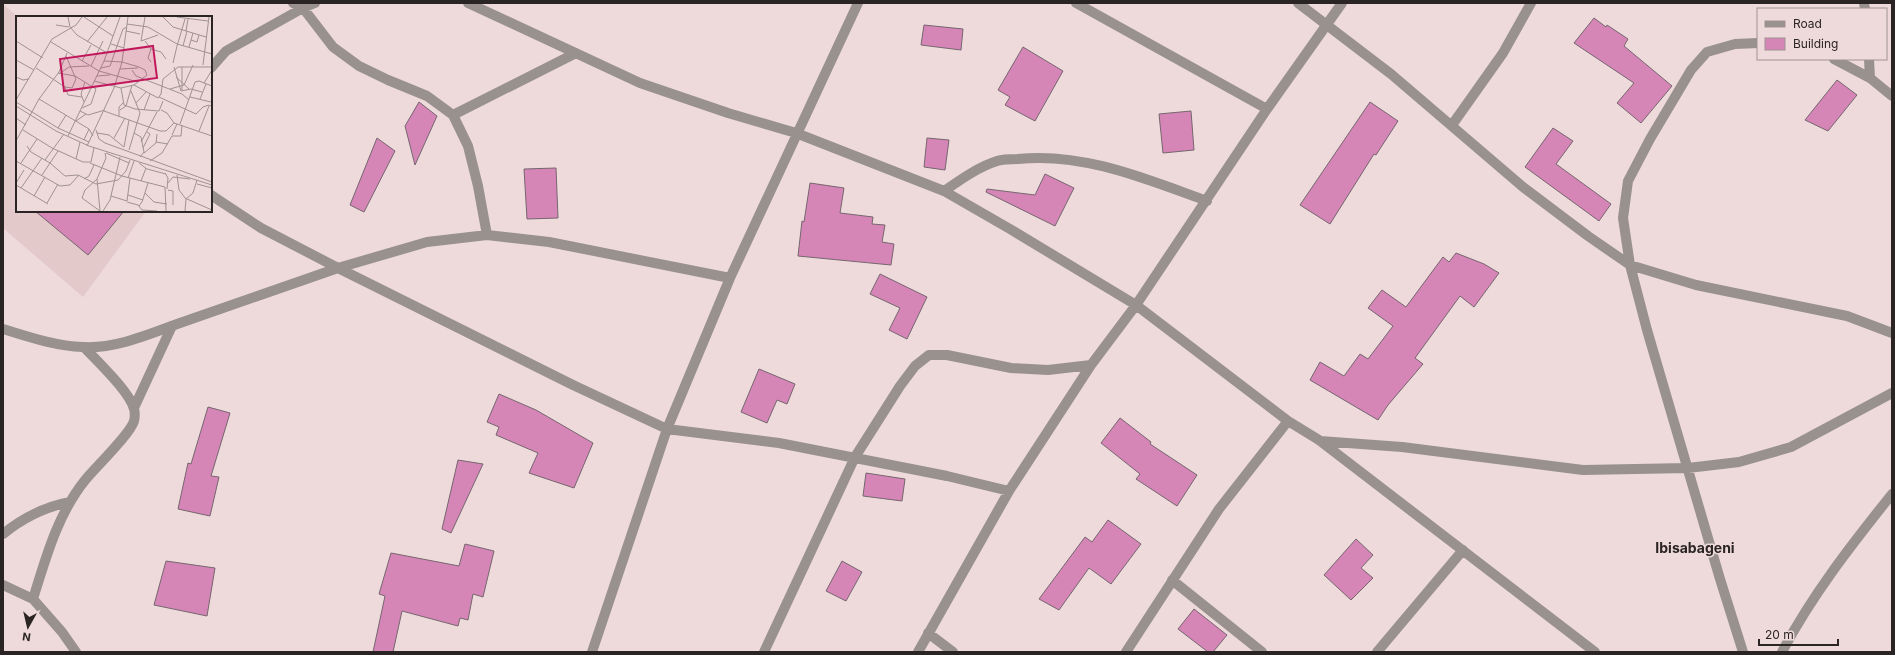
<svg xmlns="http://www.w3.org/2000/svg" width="1895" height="655" font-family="Inter,sans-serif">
	<rect width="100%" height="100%" fill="#eedadb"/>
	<path fill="#e4c9ca" d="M3,4L18,17L17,211H146L83,297L3,228Z"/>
	<path fill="#d586b7" stroke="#75666e" d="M1594,18L1606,27L1607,25L1628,39L1624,46L1672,86L1641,123L1617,103L1634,83L1574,43Z
		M924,25L963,29L961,50L921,45Z
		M1023,47L1063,71L1035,121L1005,105L1010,97L998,90Z
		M1837,80L1857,95L1828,131L1805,120Z
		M419,102L437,116L415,165L405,126Z
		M1370,102L1398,121L1376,155L1374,154L1330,224L1300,205Z
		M1191,111L1194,150L1163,153L1159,114Z
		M1553,128L1573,141L1556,164L1611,204L1599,221L1525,167Z
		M377,138L395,151L364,212L350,205Z
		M927,138L949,140L945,170L924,167Z
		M556,168L558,218L527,219L524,169Z
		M1045,174L1074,188L1055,226L986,192L987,189L1035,195Z
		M810,183L844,188L840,213L873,217L872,224L885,225L882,242L894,244L891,265L798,256L802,221L804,222Z
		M35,211H124L88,255Z
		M1456,253L1484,264L1499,273L1474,307L1460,296L1415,358L1423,364L1388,405L1378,420L1310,380L1320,362L1344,376L1360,354L1368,359L1393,326L1368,308L1382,290L1406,307L1443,257L1449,262Z
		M880,274L927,297L907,339L889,330L900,308L870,294Z
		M759,369L795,384L787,404L777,400L767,423L741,412Z
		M499,394L536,410L593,443L574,488L529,473L538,453L496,435L499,427L487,422Z
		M208,407L230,413L211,476L219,477L210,516L178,509L188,463L191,464Z
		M1120,418L1151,442L1150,444L1197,475L1177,506L1136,479L1140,474L1101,443Z
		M458,460L483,464L451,533L442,529Z
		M866,473L905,479L902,501L863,496Z
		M1108,520L1141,544L1111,584L1089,568L1059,610L1039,599L1085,537L1092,542Z
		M1356,539L1373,555L1361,568L1373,578L1351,600L1324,575Z
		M465,544L494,551L483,597L473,594L468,620L460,618L458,626L402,611L393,652H373L385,596L379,594L391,553L459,566Z
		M166,561L215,568L207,616L154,605Z
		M842,561L862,572L846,601L826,591Z
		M1194,609L1227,635L1213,652H1208L1178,629Z"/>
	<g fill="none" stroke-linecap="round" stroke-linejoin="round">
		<path stroke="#98918e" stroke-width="10" d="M3,329C29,337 55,346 83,347C116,349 149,334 180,323C233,305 285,286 338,268"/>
		<path stroke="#98918e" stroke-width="10" d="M293,3L303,8L333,47L359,66L388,80L427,96L453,115L468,146L478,186L487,235
			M468,3L640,83L728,113L796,133L944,191L1010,229L1136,305L1288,421L1319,440L1595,652
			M1076,3L1267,109
			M1298,3L1391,74L1523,187L1588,236L1630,265L1696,285L1847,316L1892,333
			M1864,3L1865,9
			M1834,59L1870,78L1892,96
			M1869,59L1870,78
			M211,68L226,51L303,8L315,3
			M453,115L576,53
			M1452,125L1503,53L1531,3
			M944,191C960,180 978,167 997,161C1003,159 1011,159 1018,159C1083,152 1146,179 1207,201
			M211,195L261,228L338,268L573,385L667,429L779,443L947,476L1009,491
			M338,268L427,242L487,235L549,242L730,278
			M134,408L172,326
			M1320,441L1402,447L1583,470L1688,468L1739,462L1791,447L1892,393
			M3,534C24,517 44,507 70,502
			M1172,580L1262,652
			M3,585L33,599L62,632L76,652
			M33,599C46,557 58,513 86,479C96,467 131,433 134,421C135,418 135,411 134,409C130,392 97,361 84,347
			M928,633L953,652
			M592,652L667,429L730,278L858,3
			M764,652L855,457L900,386L915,366L929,355H947L1011,368L1048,370L1091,365
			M918,652L1009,491L1091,365L1136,305L1267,109L1342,3
			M1126,652L1219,509L1288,421
			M1377,652L1463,550
			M1743,652L1720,579L1647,330L1630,265L1623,218L1628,181L1650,139L1691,70L1707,52L1735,44L1758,43
			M1782,652C1812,595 1852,544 1892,494"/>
	</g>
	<g text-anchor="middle" stroke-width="3" stroke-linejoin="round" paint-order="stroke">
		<g font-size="14" font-weight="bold" fill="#2b2424" stroke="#eedadb">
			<text x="1695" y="553">Ibisabageni</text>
		</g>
	</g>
	<g transform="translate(16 16)">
		<rect width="196" height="196" fill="#eedadb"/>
		<path fill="none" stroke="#a09192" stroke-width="1" d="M52,1L54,11L61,19L91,37M68,1L97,20M129,1L125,25L142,19M147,1L157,11L190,21M161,1L192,5M111,8L132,11L161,28L196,38M40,9L53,11M110,15L124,18M170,15L172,3M175,24L181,26L183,19M0,25L27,42M129,25L135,33L145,36L150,43M35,26L83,55L122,66M71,26L91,1M95,28L108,32M161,30L169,3M167,30L171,15M173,31L177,17M0,44L18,54M66,45L75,29M135,46L132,42L135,33M157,47L161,30M187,49L193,1M75,50L87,25M158,51L165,75M166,51V74M20,52L49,71L56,72L60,63L50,40M85,52L94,50L107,13L111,11M104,53L122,52M116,54L120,60L166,78L173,84M42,57L59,60L80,73L75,88L66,92M43,58L53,51L73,50M81,60L94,59M0,61L7,64L13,63M160,61L173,73M78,65L105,72L118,69L131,59L129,54L123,51L106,46L88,45M188,67L196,54M118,69L142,82L145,78L147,63L162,51H196M49,71L52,79L66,81M105,72L108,89L119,93L143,95L147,85M154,73L168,69L177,49M165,75L175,73L186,76M143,81L180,98L187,91L193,89M174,81L195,86M23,83L73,113L77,120M184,83L190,68M0,84L36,23L60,9L66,1M0,86L42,112L73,126M68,86L65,78L69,66M120,87L130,76M0,90L40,115L73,130L196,169M104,94L110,90L116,69M128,94L134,78M145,94L151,97L158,107L196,120M64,95L72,99L89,94M88,95L144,115H150L158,107M103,100V91L107,87M0,102L10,109M60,105L70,98M164,108L179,66L183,65L196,70M42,112L50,99M7,114L36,132L67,146H75L78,132M80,114L83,123L89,127L196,166M183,115L193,90L196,89M81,117L93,119L108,131M118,117L125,121L128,136L124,141M156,119L161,108M52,120L88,45L104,1M98,122L109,102M68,124L73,113M0,125L23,83L43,56L51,37M125,126L141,96M140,126L152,128M11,130L15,136L34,147L49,160L62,159L80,168L102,164L110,155L114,144M71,130L98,72L106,46L112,1M108,131L113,104M127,132L134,118L131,116M113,134L124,97L115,75M90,137L113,147M128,137L140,127L141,118M60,143L64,126M29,144L48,118M0,145L44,170L54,169L63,159M134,145L146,137L156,120H165L166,109M5,147L21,123M74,147L106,160L149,171L150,195M123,147L131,153L150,158M149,157L152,162L151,173M26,159L42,135M161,159L163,174L170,183L177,177L181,164M112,162L118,145M68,163L73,160L78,149M81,163L69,174L66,182L84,195M125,165L130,152M0,167L8,154M152,167L157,161L174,163M181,168L196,172M0,169L32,188M5,172L26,142M152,174L157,175V189M129,177L138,186L151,188M112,179L127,184M18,180L29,161M95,180L111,185L114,162M171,183L196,194M111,186L122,189L126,194L141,195M31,187L42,168M123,190L126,186L132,167M84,195L81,163L90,142L89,137M87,195L94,184L104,141M169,195L170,183"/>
		<path fill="#c2185b" fill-opacity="0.15" stroke="#c2185b" stroke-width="2" d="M137,30L141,62L48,75L44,43Z"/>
		<rect width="196" height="196" fill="none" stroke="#2b2424" stroke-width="2"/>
	</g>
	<rect width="1895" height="655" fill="none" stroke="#2b2424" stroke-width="8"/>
	<rect x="1757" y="8" width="130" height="52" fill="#eedadb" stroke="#a09192"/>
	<rect x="1765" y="21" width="20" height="6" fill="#98918e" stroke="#a09192"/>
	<text x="1793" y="28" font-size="12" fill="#2b2424">Road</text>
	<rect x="1765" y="38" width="20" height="12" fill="#d586b7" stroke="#a09192"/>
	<text x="1793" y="48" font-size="12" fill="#2b2424">Building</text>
	<g transform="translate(28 627) rotate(188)" stroke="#eedadb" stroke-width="3" paint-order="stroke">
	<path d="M0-3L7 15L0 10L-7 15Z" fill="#2b2424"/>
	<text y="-6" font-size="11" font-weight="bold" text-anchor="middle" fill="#2b2424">N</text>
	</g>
	<path d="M1759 639v6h79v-6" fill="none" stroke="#2b2424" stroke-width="2"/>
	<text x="1765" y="639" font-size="12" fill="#2b2424" stroke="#eedadb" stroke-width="3" paint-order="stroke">20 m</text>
</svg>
